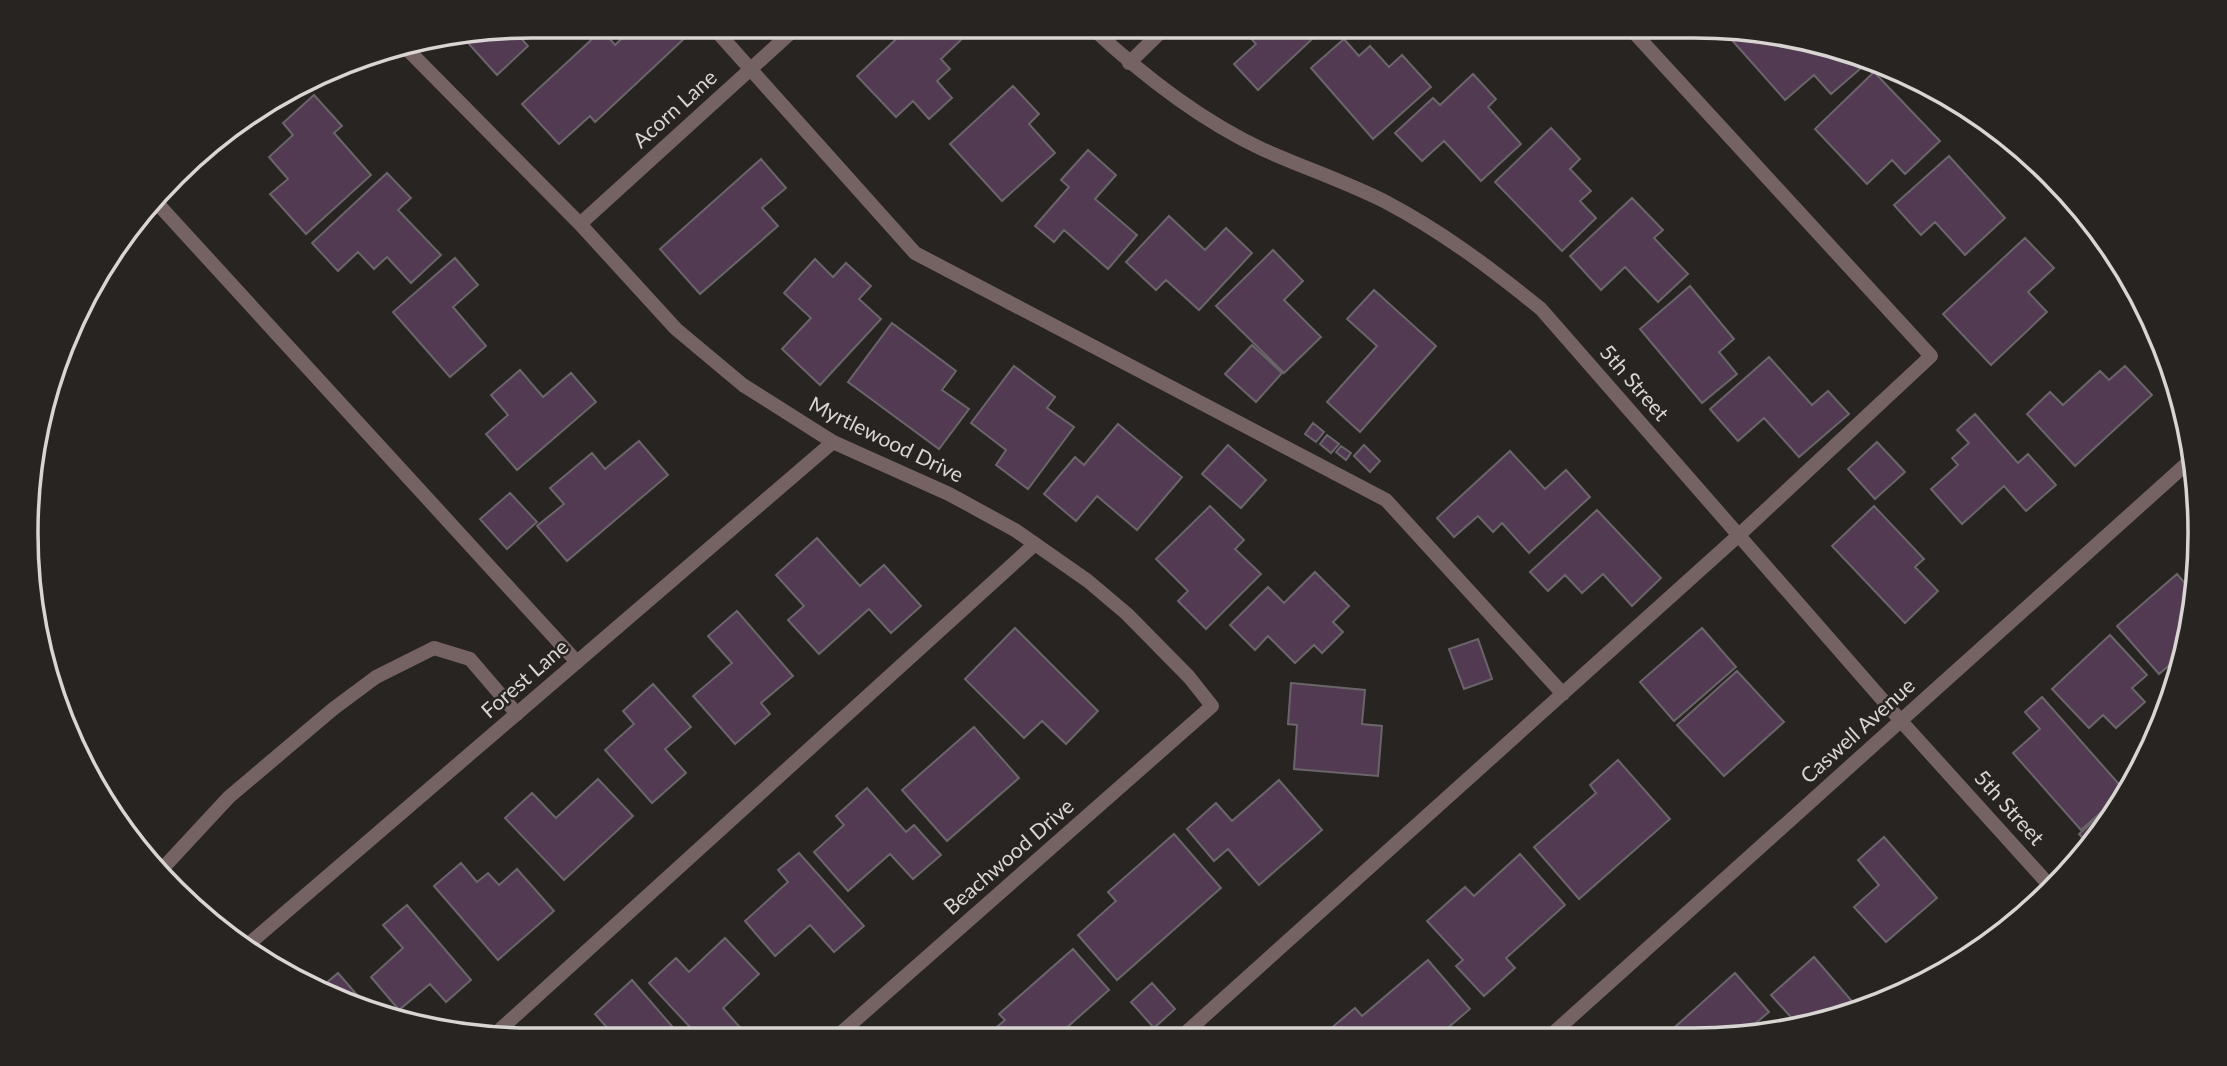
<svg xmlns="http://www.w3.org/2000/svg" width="2227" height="1066" font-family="Lato,sans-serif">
	<rect width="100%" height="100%" fill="#282421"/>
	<path fill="#523a53" stroke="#6a6569" stroke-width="2" d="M635,26H676L686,37L595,122L590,116L559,144L522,104L602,30L615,45Z
		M910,26H954L964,37L941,59L950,69L937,81L952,98L929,119L913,101L896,117L857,76Z
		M1240,26H1326L1258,90L1234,64L1256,44Z
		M530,27L519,36L528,46L497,75L469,44L478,35Z
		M1741,31L1793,36L1864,58L1868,62L1831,94L1814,75L1785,100L1731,39Z
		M1344,39L1359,56L1370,46L1389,67L1402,55L1431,87L1373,139L1311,68Z
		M1874,72L1940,141L1905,174L1892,160L1867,184L1815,129Z
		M1473,74L1496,99L1488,107L1521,144L1481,181L1444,141L1422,161L1395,133L1433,98L1440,105Z
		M1013,86L1039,114L1029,124L1055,153L1002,201L950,144Z
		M314,95L342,126L334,133L371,175L306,234L270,194L288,179L269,157L293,135L283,123Z
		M271,106L233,139L226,130Z
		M1551,128L1580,159L1570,169L1591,191L1580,201L1596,218L1562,251L1495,182Z
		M1088,150L1116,175L1095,199L1137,235L1108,269L1064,230L1054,242L1035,226L1069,187L1061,180Z
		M1949,156L2005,218L1965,255L1935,222L1921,235L1894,205Z
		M761,159L786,188L762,208L778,226L700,294L660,249Z
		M387,173L411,198L398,210L441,255L411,283L387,257L374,269L358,252L338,271L312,243Z
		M1632,198L1663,230L1654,238L1688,274L1658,302L1625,267L1601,290L1570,256Z
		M1169,216L1205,250L1226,228L1252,253L1199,310L1166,280L1156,290L1126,262Z
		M2025,238L2054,268L2028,292L2047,312L1991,365L1943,314Z
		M1273,250L1303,281L1284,300L1321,337L1284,373L1216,306Z
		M455,258L478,285L453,307L486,346L450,377L393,312Z
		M815,259L833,277L846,263L871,286L859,299L881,319L820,385L782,349L811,318L784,293Z
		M1690,286L1734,339L1719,352L1737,374L1702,403L1640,329Z
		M1374,290L1436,346L1360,432L1327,402L1377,346L1347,319Z
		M892,323L956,371L942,390L969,409L939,449L848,382Z
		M1252,345L1282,373L1256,402L1225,374Z
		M1769,357L1812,405L1828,391L1849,414L1799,457L1764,418L1738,441L1710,409Z
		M1014,366L1055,397L1047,408L1074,427L1028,489L996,465L1006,450L971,423Z
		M2125,366L2152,395L2075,466L2027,414L2050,392L2063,405L2100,371L2109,380Z
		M520,370L543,397L571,373L596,402L517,470L486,434L508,415L491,395Z
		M1975,414L2018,463L2028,454L2056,485L2026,511L2004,486L1962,524L1931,489L1958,465L1952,458L1969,443L1957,430Z
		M1313,423L1324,432L1316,442L1305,434Z
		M1118,424L1182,477L1137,530L1097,496L1076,521L1044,494L1075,457L1084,465Z
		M1327,435L1339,444L1331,453L1320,444Z
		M639,441L668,475L567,561L537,526L564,504L550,488L592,453L605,469Z
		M1877,442L1905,472L1875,499L1848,469Z
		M1228,445L1266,480L1241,508L1202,474Z
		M1364,445L1380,461L1370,472L1354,456Z
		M1341,446L1351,453L1346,460L1336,452Z
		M1510,451L1545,489L1566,470L1590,497L1529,553L1502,523L1493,532L1478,516L1454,537L1437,518Z
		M510,493L537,522L507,549L480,519Z
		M1210,506L1244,540L1235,549L1261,574L1206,629L1178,601L1188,591L1156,559Z
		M1874,506L1924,559L1915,567L1938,591L1905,623L1832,546Z
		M1597,510L1661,578L1632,606L1603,574L1582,593L1565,575L1548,591L1530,572Z
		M817,538L860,586L884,565L921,606L891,633L869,609L819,654L788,620L804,606L776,575Z
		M2198,556L2196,578L2186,567Z
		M1315,572L1349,606L1333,622L1343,632L1322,653L1314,645L1295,663L1268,636L1255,650L1230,625L1268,587L1284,603Z
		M2177,574L2195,595L2191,632L2185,652L2159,674L2117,626Z
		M737,611L793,676L761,703L770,714L735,744L693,696L732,663L708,636Z
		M1015,628L1098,711L1066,744L1042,721L1024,738L965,679Z
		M1702,628L1736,667L1674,721L1640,682Z
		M2110,635L2147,675L2132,688L2145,702L2116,728L2103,715L2089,728L2052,689Z
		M1478,639L1492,679L1464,689L1449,649Z
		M1737,671L1784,722L1724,776L1677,725Z
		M1291,683L1365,690L1362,724L1382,726L1378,776L1294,769L1297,725L1288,724Z
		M653,684L691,727L665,749L686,773L652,803L605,750L634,724L623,711Z
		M2042,697L2125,791L2081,830L2013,753L2040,729L2025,712Z
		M974,727L1019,778L947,841L902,790Z
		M1618,760L1670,819L1579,899L1534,847L1596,793L1590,785Z
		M598,779L633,816L564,880L505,818L532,793L556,818Z
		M1279,780L1322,830L1259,885L1228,849L1214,861L1187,829L1216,803L1232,821Z
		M867,788L906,832L914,825L941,855L913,879L890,854L848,891L814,852L844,825L836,816Z
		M2123,795L2096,841L2091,847L2079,834Z
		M1174,834L1221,888L1117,980L1078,935L1116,901L1108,892Z
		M1884,837L1937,898L1886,942L1854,907L1879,885L1858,860Z
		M799,853L864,926L834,952L810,925L775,956L745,921L788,882L778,870Z
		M1520,854L1565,905L1506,958L1515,968L1484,996L1456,966L1463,960L1427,921L1465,887L1474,896Z
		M461,863L477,882L488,873L499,885L517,869L554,911L498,960L434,886Z
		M407,905L471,980L446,1002L430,984L399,1010L371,977L403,948L383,925Z
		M725,938L759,974L723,1008L744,1032L736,1039H701L649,983L676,958L689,972Z
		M1073,949L1109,990L1055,1038H984L1005,1020L999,1014Z
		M1814,957L1857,1007L1852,1011L1798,1025L1771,995Z
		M1428,960L1470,1009L1437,1037H1335L1329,1030L1355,1008L1362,1016Z
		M338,973L371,1011L339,1001L318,990Z
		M1735,973L1769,1012L1751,1027L1758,1035L1665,1036Z
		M632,980L683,1039H617L595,1014Z
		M1152,983L1175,1009L1154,1028L1131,1002Z"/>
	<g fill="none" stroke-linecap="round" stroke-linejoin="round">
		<path stroke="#756363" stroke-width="14" d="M712,26L915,253L1386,500L1563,694
			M1129,63L1167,26
			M157,203L577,662
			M163,875L164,867L229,797L333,709L376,677L434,648L470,659L517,714
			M493,1036L1035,544
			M1181,1037L1739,535L1931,356L1628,26"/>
		<path stroke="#756363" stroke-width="14" d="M1090,26C1141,74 1198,119 1262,149C1302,167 1344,181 1384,201C1443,232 1489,267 1541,309L1901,721L2051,887
			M405,47L580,224L676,329L743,385L833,442L949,494L1015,530L1088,581L1127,614L1189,677L1212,706L834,1039
			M580,224L798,26
			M244,948L833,442
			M1550,1036L2193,458"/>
	</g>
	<g text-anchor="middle" stroke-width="5" stroke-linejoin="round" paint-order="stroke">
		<g font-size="21" fill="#d8d5d3" stroke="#282421">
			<text transform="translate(675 109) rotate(-42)" y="7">Acorn Lane</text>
			<text transform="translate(1634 383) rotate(49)" y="7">5th Street</text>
			<text transform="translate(886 440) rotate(26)" y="7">Myrtlewood Drive</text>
			<text transform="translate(525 679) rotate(-41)" y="7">Forest Lane</text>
			<text transform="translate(1858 731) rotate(-42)" y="7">Caswell Avenue</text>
			<text transform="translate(2009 808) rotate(48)" y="7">5th Street</text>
			<text transform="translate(1009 857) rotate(-41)" y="7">Beachwood Drive</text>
		</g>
	</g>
	<path d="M0 0H2227V1066H0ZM532 38H1694A494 494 0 0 1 2188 532V534A494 494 0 0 1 1694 1028H532A494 494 0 0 1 38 534V532A494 494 0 0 1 532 38Z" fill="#282421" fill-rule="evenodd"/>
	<path fill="none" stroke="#d8d5d3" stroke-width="3.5" d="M532 38H1694A494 494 0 0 1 2188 532V534A494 494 0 0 1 1694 1028H532A494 494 0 0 1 38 534V532A494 494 0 0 1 532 38Z"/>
</svg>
